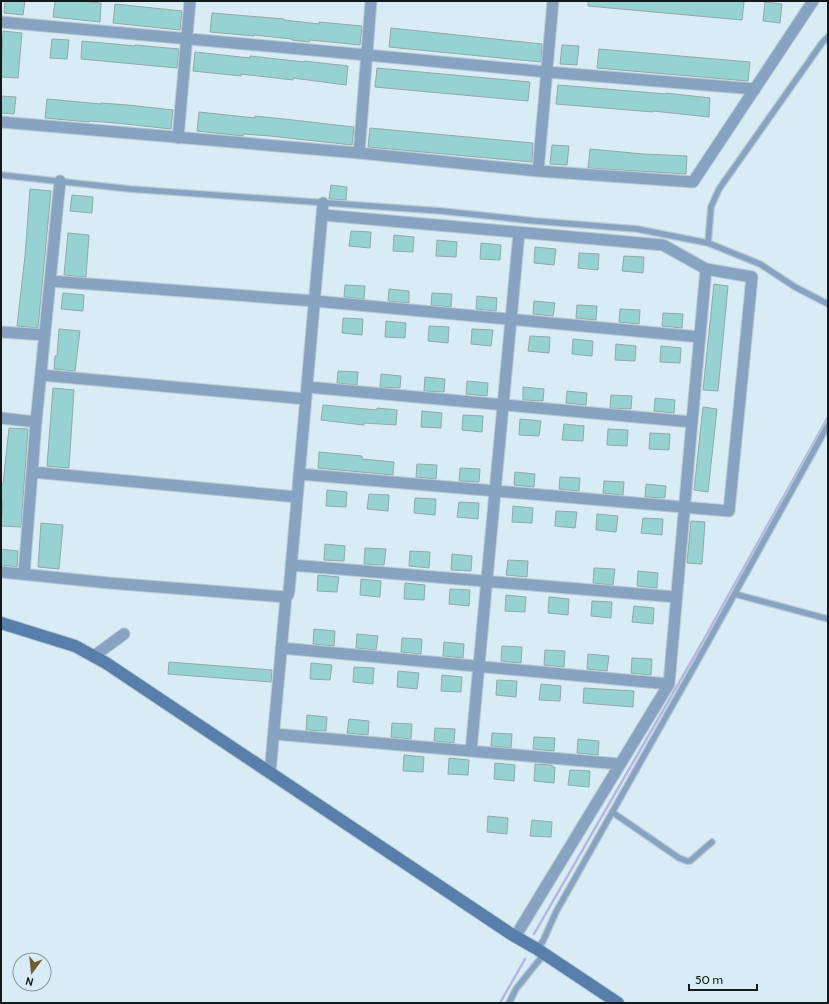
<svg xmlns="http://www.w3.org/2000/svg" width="829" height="1004" font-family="Cabin,sans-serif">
	<rect width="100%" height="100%" fill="#d8ecf5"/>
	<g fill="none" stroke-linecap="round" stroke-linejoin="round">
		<path stroke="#b3b7e2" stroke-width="2.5" d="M534,934L699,648L828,417
			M500,1003L525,959"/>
	</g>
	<path fill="#97d2d2" stroke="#92a8a8" d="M5,1H25L23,15L4,13Z
		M55,1H79L101,3L100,22L53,17Z
		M588,1H736L744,2L742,20L588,6Z
		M765,2L782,4L780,23L763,21Z
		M115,4L182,11L180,30L113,23Z
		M212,13L284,19V20L319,24V22L362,26L360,45L310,40L309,42L292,40V39L254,35V36L210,32Z
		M391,28L542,44L541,62L389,47Z
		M3,31L22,33L18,78L1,77Z
		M52,39L69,40L67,59L50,58Z
		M82,41L135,46V45L179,49L177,68L81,59Z
		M562,45L579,46L577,65L560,64Z
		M599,49L750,62L748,81L597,68Z
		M195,52L250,58V56L304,62V61L348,66L346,85L293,78V80L241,74V76L193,71Z
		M377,68L530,82L528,101L375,87Z
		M558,85L666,94V93L710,98L709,117L653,111V112L556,104Z
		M1,96L16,97L14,114L1,113Z
		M47,99L101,104V103L128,105L173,110L171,129L116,123L89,121V122L45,118Z
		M199,112L255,118V116L284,119L354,127L352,145L270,136L243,134V136L197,131Z
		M370,128L533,143L532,162L368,147Z
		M552,145L569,146L567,165L550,164Z
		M590,149L643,154L687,156L686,174L588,168Z
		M331,185L347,187L346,200L329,199Z
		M30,189L51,191L38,328L17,326L25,256Z
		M72,195L93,197L92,213L70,211Z
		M351,231L371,232L370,248L349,246Z
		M68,233L89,235L86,277L64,275Z
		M394,235L414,237L413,252L393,251Z
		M437,240L457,242L456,257L436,256Z
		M481,243L501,245L500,260L480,259Z
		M535,247L556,249L554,265L534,263Z
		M579,253L599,254L598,270L578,268Z
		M624,256L644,257L643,273L622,271Z
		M714,284L728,286L718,391L703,390Z
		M345,285L365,286L364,299L344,297Z
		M389,289L409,291V303L388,301Z
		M63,293L84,295L83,311L61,309Z
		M432,293L452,294L451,307L431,305Z
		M477,296L497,298L496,311L476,309Z
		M534,301L555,303L553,316L533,314Z
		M577,305L597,306L596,320L576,318Z
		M620,309L640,310L639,324L619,322Z
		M663,313L683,314L682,328L662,326Z
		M343,318L363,319L362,335L342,333Z
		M386,321L406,323L405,338L385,337Z
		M429,326L449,327L448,343L428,341Z
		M59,329L80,331L75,371L54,369L55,356H57Z
		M472,329L493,330L491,346L471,344Z
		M530,336L550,337L549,353L528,351Z
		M573,339L593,341L592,356L572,354Z
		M616,344L636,346L635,361L615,360Z
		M661,346L681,348L680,363L660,362Z
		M338,371L358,372L357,385L337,383Z
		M381,374L401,376L400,388L380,387Z
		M425,377L445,379L444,392L424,391Z
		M467,381L488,383L487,396L466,394Z
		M523,387L544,389L543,401L523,400Z
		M53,388L74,390L69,468L47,466Z
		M567,391L587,393L586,405L566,403Z
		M611,395L632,396L631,409L610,408Z
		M655,398L675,400L674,413L654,411Z
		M323,405L377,410V408L397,410L396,425L364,423V425L321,420Z
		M703,407L717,409L708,492L694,490Z
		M422,411L442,413L441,428L421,427Z
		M463,415L483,416L482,432L462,430Z
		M520,419L541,421L539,436L519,435Z
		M564,424L584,426L583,441L562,440Z
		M9,428L28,429L21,527L1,526L3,500L1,499V493L2,483L3,484Z
		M608,429L628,430L627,446L607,445Z
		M650,433L670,434L669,450L649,449Z
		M319,452L362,456V459L394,462L393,475L318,468Z
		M417,464L437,465L436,479L416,477Z
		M460,468L480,469L479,482L459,481Z
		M515,472L535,474L534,487L514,485Z
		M560,477L580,478L579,491L559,489Z
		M604,481L624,482L623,495L603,493Z
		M646,484L666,486L665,498L645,497Z
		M327,490L347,492L346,507L326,506Z
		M369,494L389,495L388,511L367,509Z
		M415,498L436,499L435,515L414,513Z
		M459,502L479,503L478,519L457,517Z
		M513,506L533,508L532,523L512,522Z
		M556,511L577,512L575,528L555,526Z
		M597,514L618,516L616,532L596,530Z
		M643,518L663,519L662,535L641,533Z
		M691,521L705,522L702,564L687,563Z
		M41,523L63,525L59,569L38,567Z
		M325,544L345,546L344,561L324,560Z
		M365,548L386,549L384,565L364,564Z
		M1,549L18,551L17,567L1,565Z
		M410,551L430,552L429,568L409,566Z
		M452,554L472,556L471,571L451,570Z
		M508,560L528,561L527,577L506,575Z
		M594,568L615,569L613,585L593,583Z
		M638,571L658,573L657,588L637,586Z
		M318,575L339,577L337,592L317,591Z
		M361,579L381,581L380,597L360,595Z
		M405,583L425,585L424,600L404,599Z
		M450,589L470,590L469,606L449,604Z
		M506,595L526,597L525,612L505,611Z
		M549,597L569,599L568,615L548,613Z
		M592,601L612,602L611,618L591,616Z
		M634,606L654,608L653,624L632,622Z
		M314,629L335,631L334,646L313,644Z
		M357,634L378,636L376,650L356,648Z
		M402,638L422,639L421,654L401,652Z
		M444,642L464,644L463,658L443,656Z
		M502,646L522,647L521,663L501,661Z
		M545,650L565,651L564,667L544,665Z
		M588,654L609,656L607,671L587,669Z
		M632,658L652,659L651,675L631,673Z
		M169,662L272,670L271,682L168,674Z
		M311,663L332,665L330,680L310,679Z
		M354,667L374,668L373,684L353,682Z
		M398,671L419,673L417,689L397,687Z
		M442,675L462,677L461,692L441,691Z
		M497,680L517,681L516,697L496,695Z
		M541,684L561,686L560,701L539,700Z
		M584,688L634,691L633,707L583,703Z
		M307,715L327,717L326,731L306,730Z
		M349,719L369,721L368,735L347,733Z
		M392,723L412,724L411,739L391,737Z
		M435,728L455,729L454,743L434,741Z
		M492,733L512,734L511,748L491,746Z
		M534,737L555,738L554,751L533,749Z
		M578,739L599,741L598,755L577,753Z
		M404,755L424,757L423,772L403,771Z
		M449,758L469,760L468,775L448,774Z
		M495,763L515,765L514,781L494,779Z
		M535,764L552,765V767H555L554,783L534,781Z
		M570,770L590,771L589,787L568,785Z
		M488,816L508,818L507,834L487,832Z
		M532,820L552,822L551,837L530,836Z"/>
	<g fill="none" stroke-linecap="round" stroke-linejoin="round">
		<g stroke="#b8cad2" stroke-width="8">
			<path id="lane" d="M1,175L130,189L441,211L535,221L637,229L708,243L760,264L795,287L828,304
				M708,243L711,207L719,189L822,43L828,37
				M735,594L828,619
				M612,812L679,858L687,861H690L712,842
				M537,949L543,941L556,912L703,651L828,425
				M509,1003L516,989L544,954"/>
		</g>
		<g stroke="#b8cad2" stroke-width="13">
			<path id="street" d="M1,22L367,55L547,72L755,89
				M1,122L359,153L538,171L693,182L813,1
				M178,138L190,1
				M359,153L371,1
				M538,171L553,1
				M323,215L663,245L706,269
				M50,281L315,301L700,337
				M1,332L45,335
				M41,375L306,399
				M307,387L692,422L669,684L515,937
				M1,418L36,422
				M32,472L297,497
				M299,474L729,511L752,277L706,269L692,422
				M291,565L676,597
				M1,572L109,583L286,597
				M24,574L36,422L60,181
				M281,648L669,684
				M94,656L124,634
				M274,734L620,764
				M471,751L519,233
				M270,773L286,597L288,595L289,591L323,203"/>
		</g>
		<g stroke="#b8cad2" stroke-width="14">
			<path id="secondary" d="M1,623L75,646L106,663L511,934L537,949L618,1003"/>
		</g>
		<use href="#lane" stroke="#88a2c1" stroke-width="5.5"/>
		<use href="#street" stroke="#88a2c1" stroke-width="11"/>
		<use href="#secondary" stroke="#587fac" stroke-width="12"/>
	</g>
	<rect width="829" height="1004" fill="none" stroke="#121a1d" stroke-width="4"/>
	<g transform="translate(32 972) rotate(195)"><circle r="19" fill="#d8ecf5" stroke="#89989f"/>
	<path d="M0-3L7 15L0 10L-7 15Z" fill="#745c2d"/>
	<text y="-6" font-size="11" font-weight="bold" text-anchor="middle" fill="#121a1d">N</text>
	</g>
	<path d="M689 984v6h68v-6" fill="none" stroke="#121a1d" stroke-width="2"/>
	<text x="695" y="984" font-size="12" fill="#121a1d" stroke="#d8ecf5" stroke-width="3" paint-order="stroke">50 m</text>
</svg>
